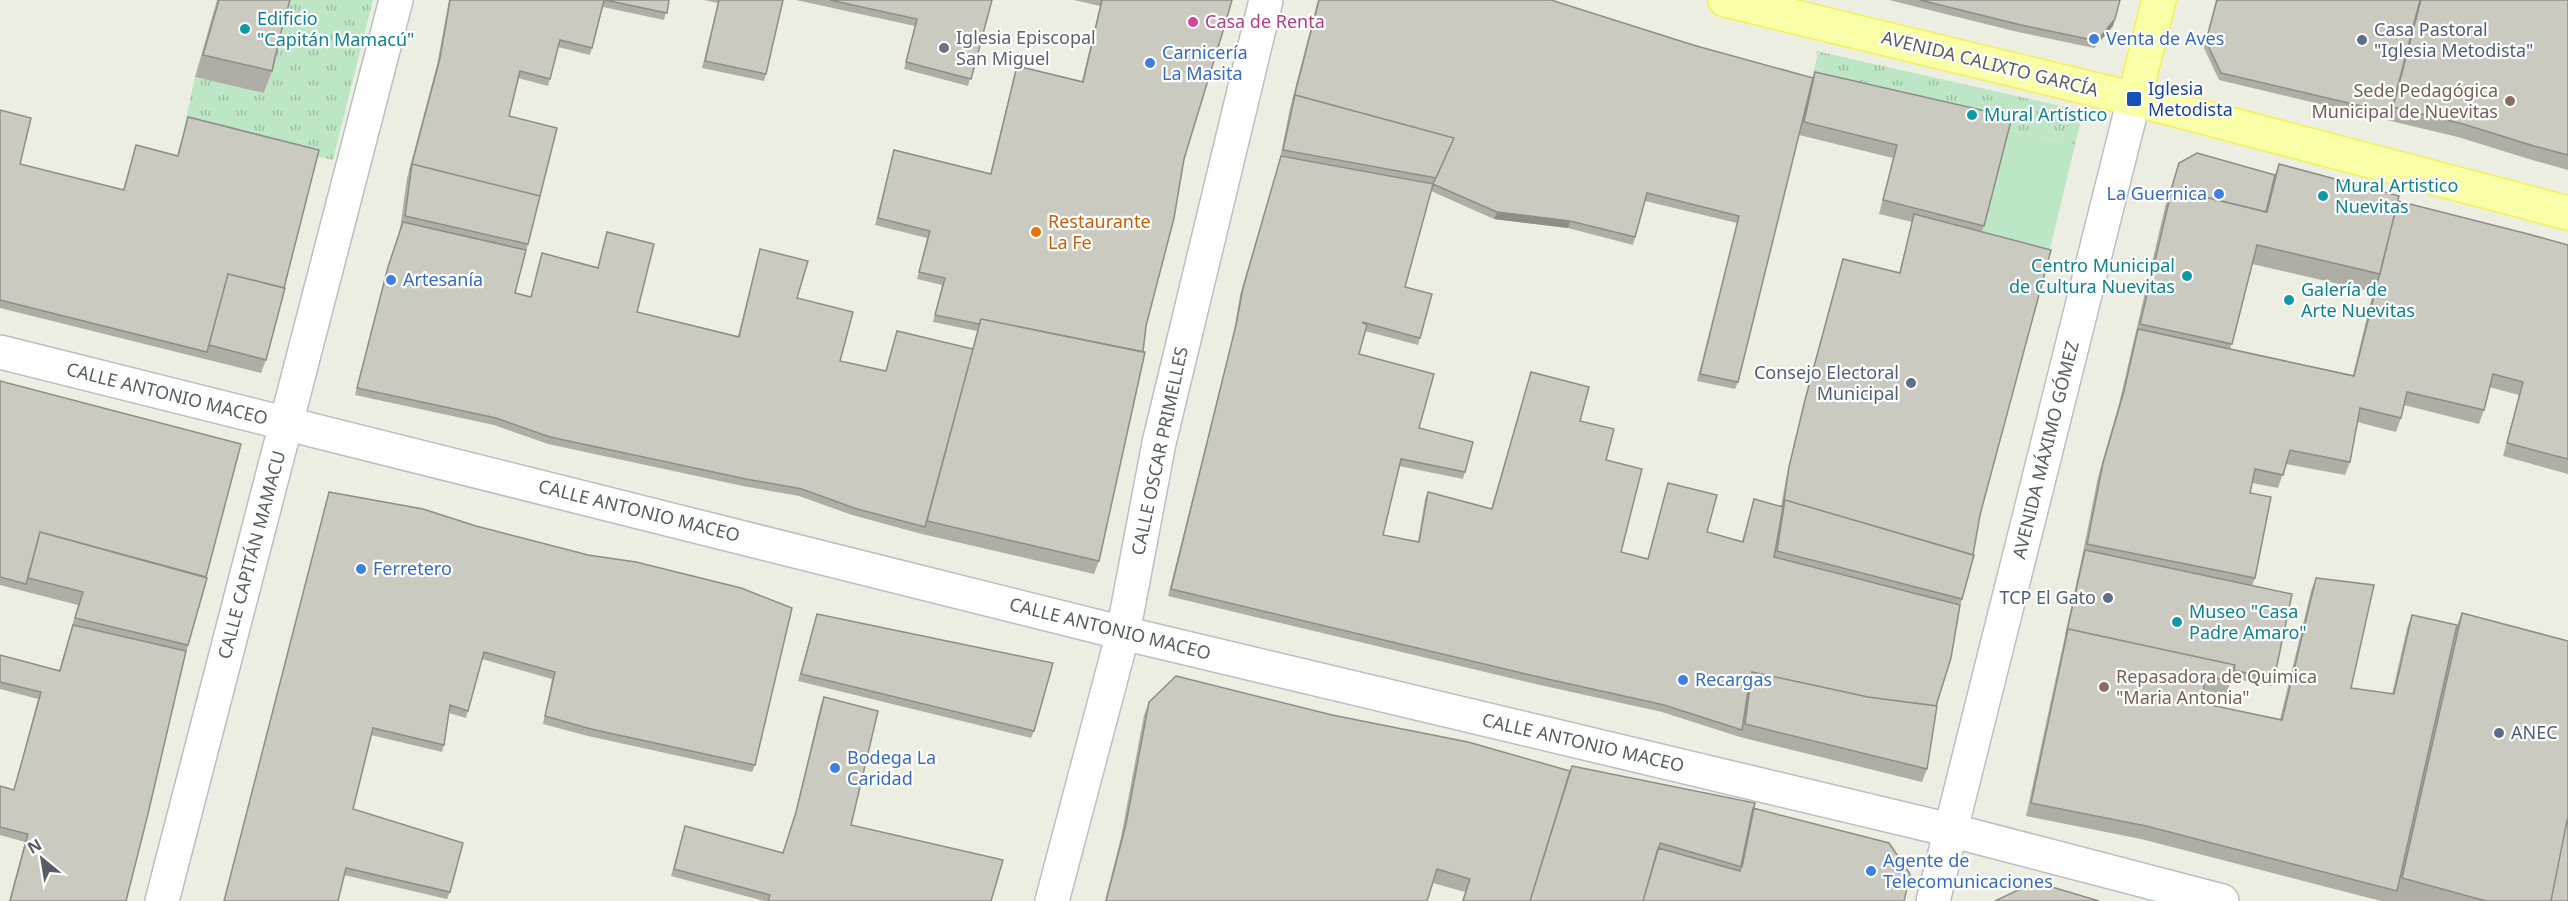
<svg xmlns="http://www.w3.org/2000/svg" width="2568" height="901" font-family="'Noto Sans',sans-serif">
	<defs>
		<pattern id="grass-tufts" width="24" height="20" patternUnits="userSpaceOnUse" patternTransform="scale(1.5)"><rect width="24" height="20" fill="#bde6c7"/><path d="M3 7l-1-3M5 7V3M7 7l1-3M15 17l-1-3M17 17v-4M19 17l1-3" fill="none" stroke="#9dbea5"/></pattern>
	</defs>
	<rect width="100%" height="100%" fill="#edeee2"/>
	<path fill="url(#grass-tufts)" d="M291,0H373L333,160L185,124L195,77L265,93Z
		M1816,51L2083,111L2075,145L1810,85L1817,57Z"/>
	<path fill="#bde6c7" d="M2007,130L2075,145L2048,257L1979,239Z"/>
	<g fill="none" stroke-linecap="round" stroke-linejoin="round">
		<g stroke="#bcbdc4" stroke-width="36">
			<path id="street" d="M0,352L1123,633L1950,830L2222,901
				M162,901L396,0"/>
		</g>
		<g stroke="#bdbec6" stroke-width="36">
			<path id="secondary" d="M1052,901L1123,633L1159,443L1266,0
				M1933,901L2134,99"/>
		</g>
		<g stroke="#f6f053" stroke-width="36">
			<path id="primary" d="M1725,0L2134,99L2568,213
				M2134,99L2159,0"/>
		</g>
		<use href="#street" stroke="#fff" stroke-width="33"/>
		<use href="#secondary" stroke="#fff" stroke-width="33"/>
		<use href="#primary" stroke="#f8ffa6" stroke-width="33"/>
	</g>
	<path fill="#afaea6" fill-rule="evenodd" d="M217,0H290L280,36L272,71L264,93L195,77Z
		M449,0H669L664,20L603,7L590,55L558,47L548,86L518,78L509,116L528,244L515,293L531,297L542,253L598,267L607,232L637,312L738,336L760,249L797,298L840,361L886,371L897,331L972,349L977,331L933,322L942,285L917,279L927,238L875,225L892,158L894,150L990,174L1015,73L1017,66L1082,81L1100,6L1074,0H1232L1184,159L1146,326L1099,561L1094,574L922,534L852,515L799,496L743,486L548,444L494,425L355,395L386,274L400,229L407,178L437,65Z
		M704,0H783L766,74L764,81L702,68L718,3Z
		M796,0H992L968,86L904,69L915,26Z
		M1318,0H1551L1693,45L1813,78L1815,72L2012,117L1982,232L1980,515L1962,599L1936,706L1927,769L1922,782L1740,737L1662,712L1540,685L1168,596L1234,332L1240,295L1279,163L1290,108ZM1803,117L1799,135L1893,158L1879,214L1912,222L1899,273L1843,259L1803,407L1787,474L1781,506L1754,499L1742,541L1707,532L1668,483L1648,559L1621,552L1606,460L1580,421L1531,372L1491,509L1428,492L1425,499L1418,542L1383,535L1399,466L1463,479L1465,472L1419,428L1359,354L1365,331L1418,345L1420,338L1405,287L1431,191L1494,219L1568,228L1633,245L1645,201L1737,223L1697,381L1735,389L1738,382Z
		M1889,0H2120L2113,26L2094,48L2018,32Z
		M2216,0H2568V170L2529,159L2458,137L2219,80L2204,48Z
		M0,110L20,164L123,190L136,145L177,156L188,117L266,360L261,373L0,308Z
		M2179,163L2275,175L2279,164L2398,201L2568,245V474L2503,456L2519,395L2489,387L2484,410L2479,424L2404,405L2401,418L2396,432L2357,422L2350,462L2345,475L2286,464L2278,488L2252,483L2250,493L2255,578L2252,586L2274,679L2272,686L2232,678L2226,695L2203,690L2201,703L2280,719L2311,591L2316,578L2351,688L2392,694L2407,628L2412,615L2457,625L2462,613L2568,901H2381L2141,839L2026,816L2082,557L2098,477L2119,404L2165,207ZM2252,264L2373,292L2353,375L2230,349Z
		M0,381L188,645L126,901H9L25,842L0,835V787L14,790L38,699L0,689V655L59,671L78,605L0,585Z
		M329,492L755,765L752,772L588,736L543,724L552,679L482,659L466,718L449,713L444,745L442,752L371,735L353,809L450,892L447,899L344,875L338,901H224Z
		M817,614L1034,731L1031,738L798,681Z
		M824,697L851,825L991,901H764L671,876L685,826L783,853L794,819L821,704Z
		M1149,702L1332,715L1570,771L1753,808L1904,901H1462L1465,892L1433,883L1427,901H1105L1121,837L1144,715Z"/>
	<path fill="#8e8d87" d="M2115,19L2113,26L2094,48L2097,41Z
		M1497,212L1570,221L1568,228L1494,219Z"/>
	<path fill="#cbcac1" stroke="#8e8d87" stroke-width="1.5" d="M219,0H290L280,36L272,71L203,55Z
		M450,0H604L592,48L560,40L550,79L520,71L509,116L557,128L540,196L412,164L410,171L440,58Z
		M605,0H669L667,13Z
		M719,0H783L766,74L705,61Z
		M830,0H992L971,79L906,62L917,19Z
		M1102,0H1232L1223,31L1184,159L1174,218L1146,326L1143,352L981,319L979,324L935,315L945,278L919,272L930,231L878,218L894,150L991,174L1017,66L1083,82Z
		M1319,0H1551L1693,45L1813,78L1738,382L1700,374L1739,216L1647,193L1635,237L1570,221L1497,212L1433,184L1405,287L1432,294L1420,338L1362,322L1367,325L1359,354L1434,374L1419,428L1473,442L1465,472L1401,459L1383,535L1419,542L1428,492L1492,509L1531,372L1589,387L1580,421L1614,429L1606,460L1642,469L1621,552L1648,559L1668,483L1717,495L1707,532L1743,542L1754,499L1783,507L1774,557L1960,605L1951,658L1936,706L1868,697L1752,672L1750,678L1742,730L1664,705L1543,678L1171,589L1236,325L1243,288L1281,156L1433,184L1454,138L1295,95L1293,101Z
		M1920,0H2120L2115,19L2097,41L2021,25Z
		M2217,0H2420L2391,113L2221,73L2206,41Z
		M2421,0H2568V155L2534,146L2463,124L2393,107Z
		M1815,72L2012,117L1984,226L1883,200L1897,145L1804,122Z
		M1295,95L1454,138L1436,178L1283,150Z
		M0,110L31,118L20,164L124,190L136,145L178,156L188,117L319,150L284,288L228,274L207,352L0,300Z
		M2197,153L2275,175L2266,212L2172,189L2168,200L2179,163Z
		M412,164L540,196L528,244L405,216Z
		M2279,164L2399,196L2380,274L2257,245L2232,344L2140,324L2172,189L2267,212Z
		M2398,201L2528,234L2568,245V459L2507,443L2523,382L2493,374L2484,410L2407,392L2401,418L2360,408L2350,462L2290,450L2283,475L2255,469L2250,493L2271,497L2255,578L2087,544L2103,463L2124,391L2138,329L2354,376Z
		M1914,214L2051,250L1980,515L1973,555L1785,500L1783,507L1789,467L1805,400L1843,259L1900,273Z
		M403,222L526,250L515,293L531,297L542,253L598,268L607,232L654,244L637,312L739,337L760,249L808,261L797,298L853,312L840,361L886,371L897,331L973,349L925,527L854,508L802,489L746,479L550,437L496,418L357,388L388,267Z
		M228,274L285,288L266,360L209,345Z
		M981,319L1145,352L1099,561L927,521Z
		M0,381L241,444L206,577L40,532L26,584L0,577Z
		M329,492L423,509L476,526L588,555L636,562L741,588L792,608L755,765L591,729L545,716L555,672L484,652L468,711L450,705L444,745L373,728L353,809L463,843L450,892L346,868L338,901H224Z
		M1785,500L1974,555L1962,599L1777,551Z
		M40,532L207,578L188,645L75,618L83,592L28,578Z
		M2085,550L2292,594L2274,679L2233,670L2235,665L2068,629L2066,635Z
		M2316,578L2374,585L2351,688L2394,694L2412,615L2457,625L2397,891L2146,826L2031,803L2068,629L2235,665L2231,681L2206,676L2201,703L2282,720Z
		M2462,613L2568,641V816L2551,901H2486L2402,878Z
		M817,614L1053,663L1034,731L801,674Z
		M73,625L186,651L147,818L126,901H10L28,834L0,827V786L14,790L41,692L0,682V655L60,671Z
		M1752,672L1868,697L1937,706L1927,769L1745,724Z
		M1176,676L1332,715L1468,742L1570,771L1530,901H1463L1470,879L1437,869L1427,901H1106L1126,824L1149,702Z
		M824,697L878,711L851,825L1003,860L991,901H768L770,895L674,869L685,826L783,853L796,812Z
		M1572,766L1755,803L1742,867L1660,843L1643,901H1530Z
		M1753,808L1889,843L1910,874L1904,901H1643L1658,848L1740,871Z
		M2568,816V901H2551Z
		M2035,882L2099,901H1995Z"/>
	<circle fill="#d1479c" stroke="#fff" stroke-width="2" cx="1193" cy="22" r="6"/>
	<g fill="#0f9aa8" stroke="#fff" stroke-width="2">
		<circle cx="245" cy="29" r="6"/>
		<circle cx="1972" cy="115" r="6"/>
		<circle cx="2323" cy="196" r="6"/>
		<circle cx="2187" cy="276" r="6"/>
		<circle cx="2289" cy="300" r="6"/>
		<circle cx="2177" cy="622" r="6"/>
	</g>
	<g fill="#3f7fe0" stroke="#fff" stroke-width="2">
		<circle cx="2094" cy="39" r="6"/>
		<circle cx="1150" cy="63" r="6"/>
		<circle cx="2219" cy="194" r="6"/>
		<circle cx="391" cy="280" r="6"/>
		<circle cx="361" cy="569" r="6"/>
		<circle cx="1683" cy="680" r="6"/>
		<circle cx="835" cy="768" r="6"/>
		<circle cx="1871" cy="871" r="6"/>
	</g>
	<g fill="#5c6f8a" stroke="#fff" stroke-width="2">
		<circle cx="2362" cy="40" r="6"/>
		<circle cx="1911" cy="383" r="6"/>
		<circle cx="2108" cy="598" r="6"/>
		<circle cx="2499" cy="733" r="6"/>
	</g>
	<circle fill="#6b7280" stroke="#fff" stroke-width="2" cx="944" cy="48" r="6"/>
	<rect fill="#1a4fb4" stroke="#fff" stroke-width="2" x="2126" y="91" width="16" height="16" rx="3"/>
	<g fill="#8d6e63" stroke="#fff" stroke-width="2">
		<circle cx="2510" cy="101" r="6"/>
		<circle cx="2104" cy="687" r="6"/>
	</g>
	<circle fill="#e8710a" stroke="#fff" stroke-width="2" cx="1036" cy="232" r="6"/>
	<g text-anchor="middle" stroke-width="4.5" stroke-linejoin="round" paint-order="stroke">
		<g font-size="18" fill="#0d838f" stroke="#fff" text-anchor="start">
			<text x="257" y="25">Edificio<tspan x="257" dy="21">"Capitán Mamacú"</tspan></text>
			<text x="1984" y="121">Mural Artístico</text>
			<text x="2335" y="192">Mural Artistico<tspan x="2335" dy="21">Nuevitas</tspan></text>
			<text x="2175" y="272" text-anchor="end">Centro Municipal<tspan x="2175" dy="21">de Cultura Nuevitas</tspan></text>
			<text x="2301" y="296">Galería de<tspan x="2301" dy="21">Arte Nuevitas</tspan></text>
			<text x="2189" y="618">Museo "Casa<tspan x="2189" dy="21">Padre Amaro"</tspan></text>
		</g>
		<g font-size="18" fill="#b23c85" stroke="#fff" text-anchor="start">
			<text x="1205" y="28">Casa de Renta</text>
		</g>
		<g font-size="18" fill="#4e5e75" stroke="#fff" text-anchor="start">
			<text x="2374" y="36">Casa Pastoral<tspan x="2374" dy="21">"Iglesia Metodista"</tspan></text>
			<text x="1899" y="379" text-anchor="end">Consejo Electoral<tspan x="1899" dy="21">Municipal</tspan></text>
			<text x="2096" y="604" text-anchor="end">TCP El Gato</text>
			<text x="2511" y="739">ANEC</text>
		</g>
		<g font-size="18" fill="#5b616d" stroke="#fff" text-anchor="start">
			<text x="956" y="44">Iglesia Episcopal<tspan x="956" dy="21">San Miguel</tspan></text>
		</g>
		<g font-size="18" fill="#366cbe" stroke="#fff" text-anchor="start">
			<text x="2106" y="45">Venta de Aves</text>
			<text x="1162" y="59">Carnicería<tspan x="1162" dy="21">La Masita</tspan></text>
			<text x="2207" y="200" text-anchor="end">La Guernica</text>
			<text x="403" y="286">Artesanía</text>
			<text x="373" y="575">Ferretero</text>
			<text x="1695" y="686">Recargas</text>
			<text x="847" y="764">Bodega La<tspan x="847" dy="21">Caridad</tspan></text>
			<text x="1883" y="867">Agente de<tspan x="1883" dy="21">Telecomunicaciones</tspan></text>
		</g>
		<g font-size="18" fill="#5a5c63" stroke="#fff">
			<text transform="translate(1990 64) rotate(14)" y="6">AVENIDA CALIXTO GARCÍA</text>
			<text transform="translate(167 394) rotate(14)" y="6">CALLE ANTONIO MACEO</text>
			<text transform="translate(2046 450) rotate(-76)" y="6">AVENIDA MÁXIMO GÓMEZ</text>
			<text transform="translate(1160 451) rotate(-78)" y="6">CALLE OSCAR PRIMELLES</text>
			<text transform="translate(639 511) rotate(14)" y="6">CALLE ANTONIO MACEO</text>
			<text transform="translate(252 555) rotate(-75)" y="6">CALLE CAPITÁN MAMACU</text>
			<text transform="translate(1110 629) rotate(14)" y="6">CALLE ANTONIO MACEO</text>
			<text transform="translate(1583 743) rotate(13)" y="6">CALLE ANTONIO MACEO</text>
		</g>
		<g font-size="18" fill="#164399" stroke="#fff" text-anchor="start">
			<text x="2148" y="95">Iglesia<tspan x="2148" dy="21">Metodista</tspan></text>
		</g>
		<g font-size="18" fill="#785e54" stroke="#fff" text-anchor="end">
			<text x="2498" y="97">Sede Pedagógica<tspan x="2498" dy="21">Municipal de Nuevitas</tspan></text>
			<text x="2116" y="683" text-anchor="start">Repasadora de Quimica<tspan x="2116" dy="21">"Maria Antonia"</tspan></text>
		</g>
		<g font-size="18" fill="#c56008" stroke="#fff" text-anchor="start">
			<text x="1048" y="228">Restaurante<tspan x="1048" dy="21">La Fe</tspan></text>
		</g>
	</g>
	<g transform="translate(42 859) rotate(330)" stroke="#ffffff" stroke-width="4.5" paint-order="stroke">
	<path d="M0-4.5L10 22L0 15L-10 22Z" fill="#5a5c63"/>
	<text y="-9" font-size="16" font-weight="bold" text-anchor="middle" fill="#5a5c63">N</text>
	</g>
</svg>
